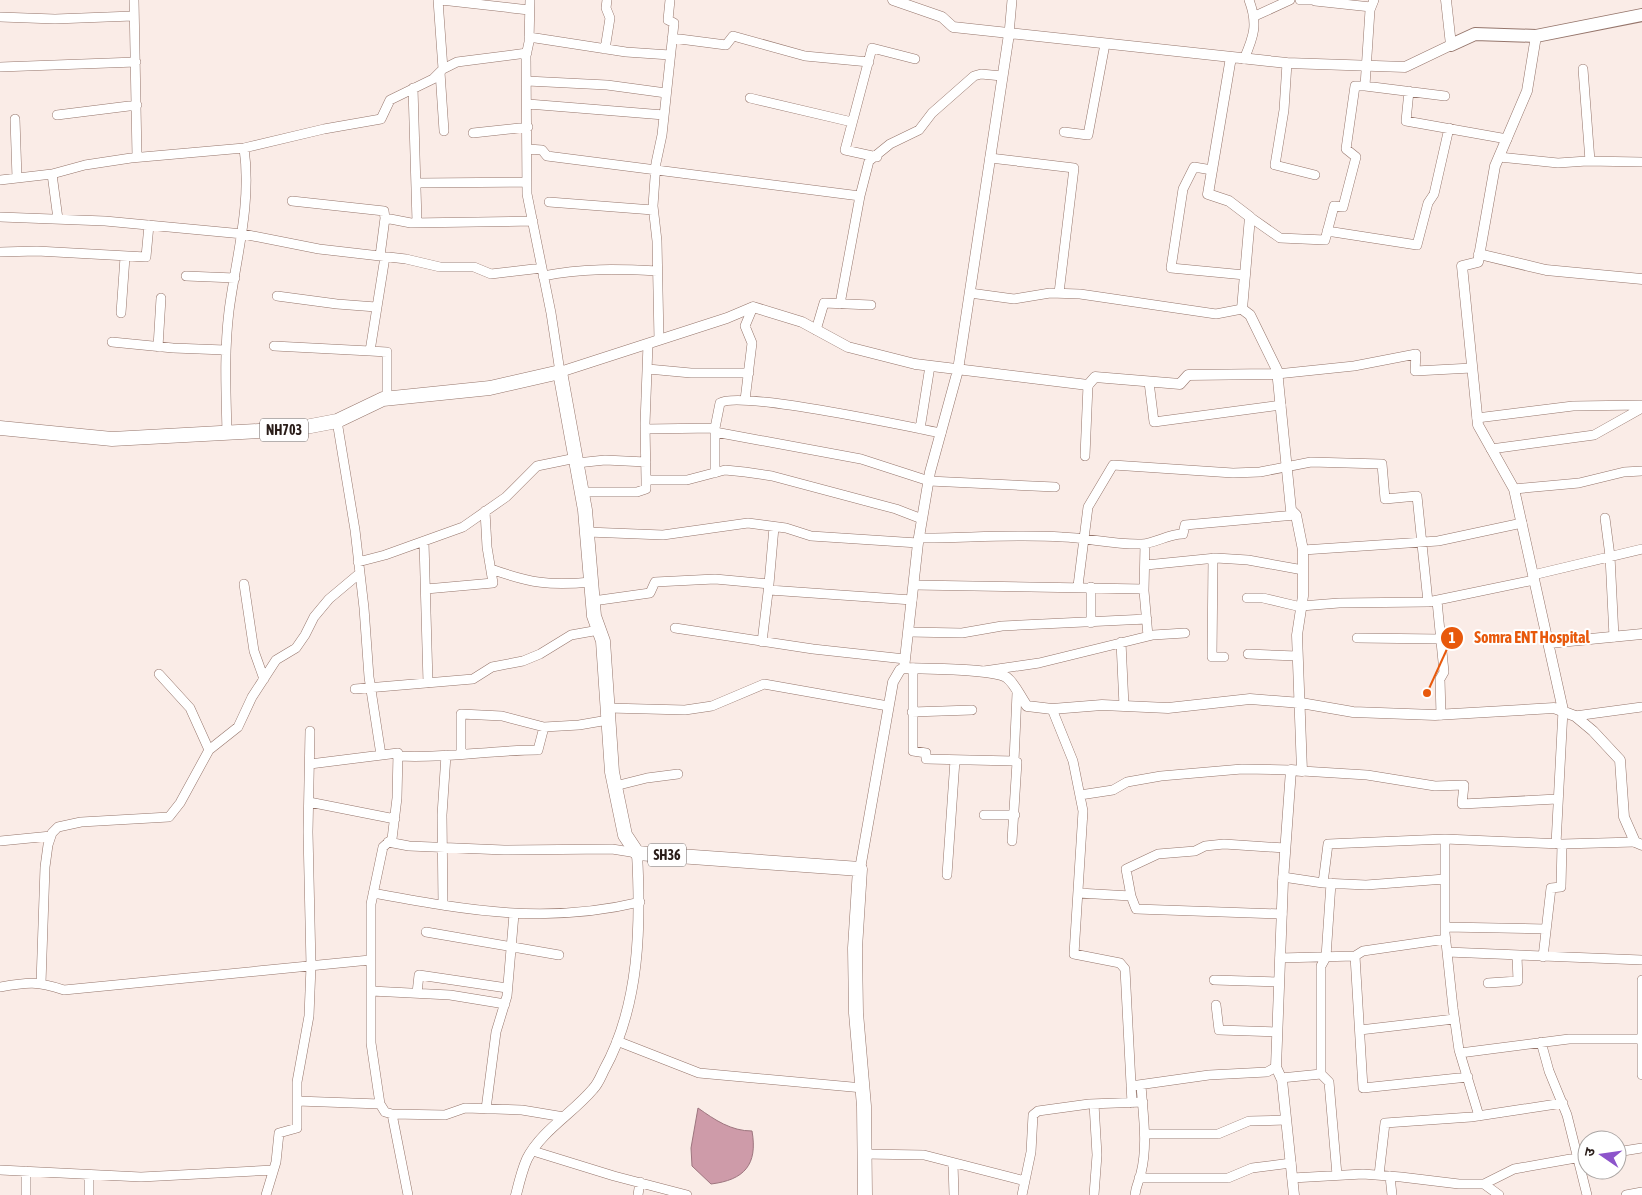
<svg xmlns="http://www.w3.org/2000/svg" width="1642" height="1195" font-family="'Asap Condensed','Noto Sans Devanagari',sans-serif">
	<rect width="100%" height="100%" fill="#faece7"/>
	<path fill="#ce9ba9" stroke="#9d757e" d="M698,1108C715,1120 731,1131 752,1131C758,1165 744,1180 711,1184L692,1166L691,1148Z"/>
	<g fill="none" stroke-linecap="round" stroke-linejoin="round">
		<g stroke="#95756b" stroke-width="10">
			<path id="minor" d="M134,0L137,157
				M438,0L443,69
				M441,0L529,10
				M530,0L529,42L526,56L527,194L551,313L560,372
				M1300,0H1315
				M1315,1L1371,7
				M1255,16L1290,0
				M0,17L55,19L133,16
				M1009,34L1012,0
				M529,37L626,52L670,55
				M672,38L726,45L733,36L805,56L869,62
				M605,49L610,18L606,8L607,0
				M1244,59C1254,36 1258,24 1249,0
				M1287,63L1284,110L1275,165L1315,175
				M0,67L136,62
				M1583,69L1590,161
				M440,72L444,131
				M527,81L607,85L666,93
				M1365,86L1445,96
				M413,88L417,222
				M1409,91L1406,121L1507,139
				M750,98L852,122
				M528,104L664,115
				M57,115L137,105
				M15,119L17,178
				M1064,132L1088,135L1105,44
				M473,133L528,127
				M528,149L542,150L547,156L860,196
				M877,157L845,150L872,48L915,59
				M1499,157L1558,163L1587,161L1642,162
				M990,158L1074,168L1059,293
				M1212,170L1194,167L1183,189L1171,268L1245,275
				M52,174L58,219
				M0,180L52,174L85,165L131,158L244,148L324,129L381,119L390,100L433,79L443,69L457,62L527,53
				M417,183L527,182
				M292,201L384,211L385,218
				M549,202L653,210
				M0,217L105,221L243,234L319,249L406,259L440,267H474L491,274L542,268
				M1250,217L1280,238L1325,240L1334,206L1343,207L1356,157L1346,149L1355,86H1365L1370,10L1374,0
				M1327,231L1417,245L1428,203L1434,194L1449,128
				M0,252L37,251L146,257L149,225
				M380,256L385,218L411,223L533,221
				M186,276L235,278
				M543,276C582,268 618,269 657,271
				M970,293L1014,299L1050,293L1080,294L1216,314L1242,309
				M277,296L337,304L376,307
				M840,304L860,196L869,161L890,144L919,130L932,113L974,76L981,74L1002,76
				M121,313L125,257
				M816,330L824,303L871,305
				M659,340L657,241L653,206L656,163L662,135L674,23L668,20L670,0
				M112,342L173,348L225,350
				M274,346L370,351L385,257
				M158,347L161,298
				M370,351L387,352V398
				M648,369L691,373H749
				M1277,374L1354,366L1416,354L1415,371L1472,368
				M1149,382L1154,422L1281,405
				M745,400L752,343L745,326L753,307
				M1477,418L1573,406L1642,405
				M337,421L355,530L364,608L369,677L381,755
				M715,428V432L861,459L929,481L1055,487
				M645,429L715,428L720,403C738,390 910,427 941,433
				M920,429L930,366
				M227,433C226,392 224,352 229,311C236,257 252,204 244,148
				M1491,449L1594,435L1642,408
				M1085,456L1088,385
				M577,463L605,460L646,462
				M715,473V432
				M646,480L645,424L648,344
				M1514,489L1579,483L1624,472L1642,471
				M582,492H637L646,489V480H687L725,470L745,472L772,476L896,509L922,519
				M1605,518L1610,556L1614,637
				M587,532L663,535L748,523L786,528L811,536L918,543
				M919,538C967,538 1014,534 1062,537C1089,538 1115,545 1142,544C1156,543 1168,534 1183,534L1185,525L1296,515
				M424,542L428,683
				M1145,544L1144,591L1148,636
				M1303,550L1438,541L1522,523
				M1213,558L1212,657H1224
				M358,562L385,555L463,527L506,497L537,466L576,458
				M1146,565L1216,558L1248,560L1303,570
				M491,569C530,583 550,586 591,582
				M1533,575L1642,549
				M244,584L254,651L264,679
				M769,584L774,527
				M914,585L1144,589
				M1078,586L1088,507L1113,465L1233,473L1260,472L1311,462L1382,464L1385,499L1417,496L1428,602
				M426,589L493,583L487,547L485,511
				M769,590L912,600
				M1247,598H1263L1301,607
				M593,601L650,593L655,582L715,579L769,584L762,642
				M1437,601L1444,672L1440,679L1441,715
				M1301,606L1339,603L1428,602L1534,580
				M1091,623V587
				M675,628L813,649L905,659
				M908,632L962,633L1002,626L1147,619
				M1357,638L1441,639
				M1121,642L1124,706
				M1248,654L1297,656
				M913,668V751L926,753V759L1014,761L1017,693
				M984,671L1039,663L1153,635L1185,633
				M159,674L190,708L209,750
				M355,689L473,679L492,667L523,661L540,654L571,635L599,630
				M608,708L685,710L712,706L764,684L888,706
				M1052,709L1073,761L1083,811L1074,954L1120,963L1125,969L1132,1103
				M912,712L972,710
				M1575,716L1642,707
				M461,753V714L502,716L544,727L579,725L608,720
				M398,756C444,759 491,750 538,750L544,727
				M310,764L398,753L397,798L392,839L383,847L371,904V1043L380,1104
				M1302,771L1367,775L1435,786L1464,785L1462,804L1557,799
				M615,786L647,778L678,774
				M1080,795L1113,790L1127,782L1161,776L1242,769L1291,770
				M309,802L395,819
				M984,815H1015
				M0,841L51,836
				M1012,841L1017,762L1014,761
				M388,842L409,846L504,850L612,849L637,853
				M1556,844L1563,710
				M947,875L955,760
				M1283,877L1323,883L1366,885L1445,879
				M1323,883L1328,844L1445,839
				M373,893C467,910 545,925 640,902
				M1078,893L1131,896L1136,909L1282,914
				M1131,896L1126,869L1158,854L1195,851L1205,846L1224,844L1285,848
				M443,905L442,815L446,755
				M1445,927L1546,929
				M426,932L559,955
				M1447,952L1642,960
				M1355,956L1363,1088L1468,1077
				M1543,957L1551,888L1561,887L1562,844
				M1280,958L1355,956L1363,951L1446,939
				M1214,980L1279,982
				M1642,980V1075
				M41,983L45,867L48,845L52,833L58,827L81,822L169,817L180,803L209,750L238,727L252,697L276,660L296,648L305,635L314,617L329,599L360,573
				M1488,983L1518,981L1517,956
				M0,987C28,982 37,981 64,990L370,960
				M371,991L450,995L505,1004
				M417,993L419,975L507,988
				M1216,1005L1219,1030L1277,1032
				M1360,1030L1454,1019
				M617,1041L699,1073L863,1088
				M1541,1042L1549,1071L1567,1115L1587,1195
				M1460,1053L1569,1039H1642
				M1321,1074L1329,1082L1337,1175
				M1281,1078L1321,1074V966L1326,957L1331,883
				M1131,1086L1209,1075L1267,1072L1276,1067
				M297,1101L380,1104L385,1112L392,1114L445,1115L465,1108L522,1110L564,1117
				M486,1109L496,1032L507,996L514,914
				M392,1114L408,1195
				M1479,1116L1459,1050L1453,1008L1445,933V839L1562,844L1635,842
				M1145,1134H1218L1249,1121L1286,1120
				M533,1151L614,1176L687,1195
				M1617,1152L1642,1148
				M864,1154L924,1155L1025,1181
				M953,1163L954,1195
				M0,1170L141,1177L273,1170
				M1379,1175L1385,1123L1471,1117L1563,1103
				M1390,1176L1392,1195
				M1139,1178H1228L1252,1168L1291,1163
				M1292,1178L1363,1174L1401,1177L1459,1184H1484L1499,1195
				M1484,1184L1514,1169L1587,1156
				M26,1195V1171
				M89,1195V1175
				M266,1195L276,1162L279,1133L297,1128V1082L309,1016L311,966L308,832L310,731
				M638,1195L640,1182
				M1022,1195L1031,1152L1033,1115L1038,1111L1089,1104L1143,1102
				M1094,1195L1097,1155L1094,1104
				M1135,1195C1136,1185 1139,1182 1141,1173C1148,1145 1143,1114 1141,1085
				M1626,1195L1642,1192"/>
		</g>
		<g stroke="#95756b" stroke-width="11">
			<path id="tertiary" d="M893,0L942,17L953,27L1287,63L1405,67L1451,45L1446,0
				M1536,36L1527,91L1495,166L1478,262L1462,266L1478,425L1514,489L1563,710
				M1231,57L1208,194L1229,201L1250,217L1242,309L1250,315L1277,370L1291,510L1296,515L1303,550V596L1297,635L1302,771L1291,770L1283,881L1276,1067L1282,1080L1294,1195
				M1479,254L1546,270L1642,279
				M560,372L727,318L753,307L802,322L848,347L915,364L1088,385L1095,377L1180,384L1188,375L1277,374
				M1549,643L1642,634
				M904,668L918,543L930,472L958,370L1009,34
				M860,869L893,682L900,670L904,668C926,669 990,668 1006,677C1015,683 1020,697 1027,706L1052,709L1102,705L1168,708L1250,699L1301,703L1353,712L1435,715L1554,708L1575,716L1593,731L1620,760L1624,817L1635,842L1642,845
				M516,1195C519,1183 522,1170 527,1159C541,1131 573,1113 593,1089C598,1084 601,1076 604,1070C640,1005 641,925 637,853"/>
		</g>
		<g stroke="#95756b" stroke-width="14">
			<path id="secondary" d="M1451,45L1475,34L1536,36L1642,15"/>
		</g>
		<g stroke="#95756b" stroke-width="15">
			<path id="trunk" d="M0,428L112,439L295,429L337,421L383,399L490,388L560,372L585,510L594,616L603,641L612,772L625,835L637,853L860,869L855,948L856,1013L864,1106L865,1195"/>
		</g>
		<use href="#minor" stroke="#fff" stroke-width="9"/>
		<use href="#tertiary" stroke="#fff" stroke-width="10"/>
		<use href="#secondary" stroke="#fff" stroke-width="12"/>
		<use href="#trunk" stroke="#fff" stroke-width="14"/>
	</g>
	<g text-anchor="middle" stroke-width="4" stroke-linejoin="round" paint-order="stroke">
		<g fill="#fff" stroke="#6a615e" stroke-width="1">
			<rect x="260" y="418.5" width="48" height="23" rx="4"/>
			<rect x="648" y="843.5" width="38" height="23" rx="4"/>
		</g>
		<g font-size="14" font-weight="bold" fill="#2a1d19">
			<text x="284" y="435">NH703</text>
			<text x="667" y="860">SH36</text>
		</g>
	</g>
	<path fill="none" stroke="#e8590c" stroke-width="2" d="M1427 693L1452 638"/>
	<g fill="#e8590c" stroke="#fff" stroke-width="2">
		<circle cx="1427" cy="693" r="5"/>
		<circle cx="1452" cy="638" r="12"/>
	</g>
	<g font-size="15" text-anchor="middle" font-weight="bold" fill="#fff">
		<text x="1452" y="643">1</text>
	</g>
	<g font-size="16" text-anchor="middle" font-weight="bold" fill="#e8590c" stroke="#fff" stroke-width="4" stroke-linejoin="round" paint-order="stroke">
		<text x="1532" y="643">Somra ENT Hospital</text>
	</g>
	<g transform="translate(1602 1155) rotate(283)"><circle r="24" fill="#ffffff" stroke="#aaa5a3"/>
	<path d="M0-4L9 19L0 12L-9 19Z" fill="#8d54cb"/>
	<text y="-8" font-size="14" font-weight="bold" text-anchor="middle" fill="#2a1d19">उ</text>
	</g>
</svg>
